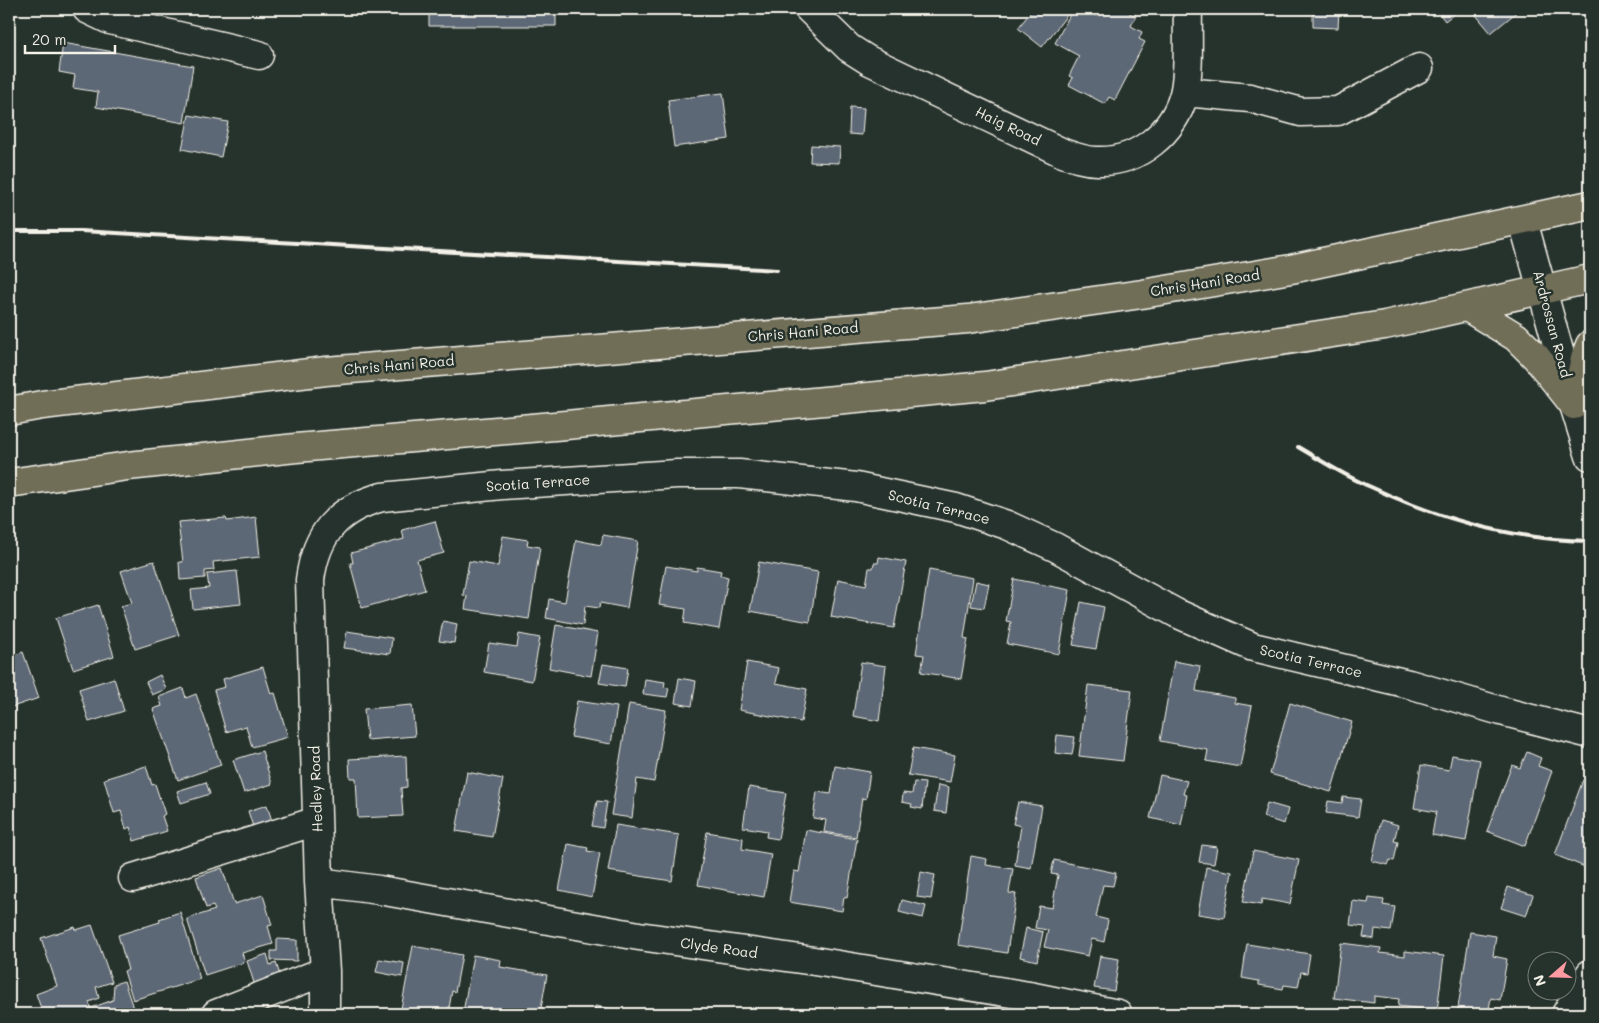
<svg xmlns="http://www.w3.org/2000/svg" width="1599" height="1023" font-family="Mali,sans-serif">
	<rect width="100%" height="100%" fill="#26332d"/>
	<filter id="ink" filterUnits="userSpaceOnUse"><feTurbulence type="fractalNoise" baseFrequency=".02" numOctaves="2"/><feDisplacementMap in="SourceGraphic" scale="10" xChannelSelector="R" yChannelSelector="G"/><feConvolveMatrix kernelMatrix="1 2 1 2 8 2 1 2 1" color-interpolation-filters="sRGB"/></filter>
	<g filter="url(#ink)">
		<path fill="#5d6876" stroke="#f4f1e8" d="M429,9H556V26H429Z
			M1033,9H1070L1071,10L1042,47L1018,28Z
			M1073,9H1083L1096,16L1100,9L1106,13L1108,9H1122L1136,16L1131,26L1142,32L1139,39L1145,42L1115,100L1109,97L1105,104L1069,85L1073,78L1069,76L1079,56L1055,43Z
			M1265,9H1348V11Z
			M1436,9H1460L1445,21Z
			M1471,9H1516L1518,11L1491,33Z
			M1313,10H1339L1338,28L1313,27Z
			M63,43L193,66L184,123L96,107L98,92L73,88L75,75L59,72Z
			M723,93L729,139L674,147L668,100Z
			M850,107L864,108L862,135L849,134Z
			M189,115L228,122L221,157L182,149Z
			M811,145L840,147L839,163L810,162Z
			M256,517L260,557L213,562L214,570L205,571V578L180,580L179,562H183L178,522L226,518L227,521Z
			M435,521L444,553L417,560L425,590L362,608L350,563H353L351,553L404,539L402,530Z
			M603,535L638,541L627,608L600,603L599,608L585,606L583,625L546,618L549,599L565,602L576,540L601,545Z
			M503,536L528,540L527,545L540,547L529,619L465,609L467,596L463,595L469,561L498,566Z
			M879,557L906,562L894,628L831,617L838,579L866,585L869,568H873L874,563H878Z
			M154,561L179,635L135,649L121,606L132,603L121,571Z
			M759,562L818,572L810,622L750,611Z
			M666,566L697,571V567L721,571L720,575L728,577L719,629L684,623L686,609L659,605Z
			M929,570L973,578L964,638L968,639L961,679L921,672L924,655L916,654Z
			M237,571L241,604L193,609L191,590L209,588L207,574Z
			M1014,579L1070,590L1059,654L1007,644L1011,622L1006,621Z
			M976,581L989,584L984,608L971,606Z
			M1081,602L1104,607L1096,649L1073,645Z
			M98,605L114,656L73,669L56,618Z
			M443,621L457,624L454,643L439,641Z
			M556,625L598,633L591,676L549,668Z
			M347,631L392,638L390,654L344,648Z
			M519,634L540,638L532,681L484,672L489,643L517,647Z
			M23,652L39,698L9,708V657Z
			M1174,661L1200,666L1196,691L1235,698V703L1252,706L1240,767L1206,761L1208,750L1160,741Z
			M747,662L779,668L776,683L807,689L801,722L739,710Z
			M861,662L886,666L879,721L853,716Z
			M603,664L628,668L625,687L599,683Z
			M263,667L271,694L275,693L288,737L252,747L246,726L226,732L214,690L225,687L223,679Z
			M160,675L166,689L152,695L146,682Z
			M114,678L124,711L89,722L79,689Z
			M679,678L696,681L692,706L675,703Z
			M645,679L665,682L664,687L669,688L667,697L643,694Z
			M1088,685L1132,690L1123,761L1079,756Z
			M183,688L186,698L196,694L221,765L178,780L153,709L162,706L159,697Z
			M577,701L617,707L611,744L571,737Z
			M1290,703L1352,722L1331,792L1270,774Z
			M629,704L666,710L654,782L637,779L632,818L611,815Z
			M412,705L415,736L367,740L364,709Z
			M1057,735L1075,737L1072,755L1055,753Z
			M913,748L955,755L950,782L908,775Z
			M262,751L272,784L244,793L233,760Z
			M1527,752L1541,758L1538,766L1552,771L1525,846L1487,831L1512,765L1520,768Z
			M1452,755L1480,760L1466,841L1432,835L1436,812L1414,808L1421,765L1449,770Z
			M406,756L407,787L401,788L403,816L358,818L356,778H350L349,759Z
			M146,766L152,785L155,784L165,814L162,816L167,831L134,841L130,827L126,829L121,811L114,813L104,779Z
			M835,766L870,772L866,799L862,798L856,837L824,832L826,820L813,818L817,792L831,794Z
			M467,772L503,779L492,837L456,831Z
			M1160,775L1187,781L1183,794L1187,795L1181,825L1150,818Z
			M1583,780L1590,783V869L1555,855Z
			M206,782L210,794L181,803L177,791Z
			M914,782L925,783L922,809L911,807L912,804L902,802L903,793L912,794Z
			M938,785L949,787L946,813L934,811Z
			M749,787L786,793L778,839L766,837L767,831L743,827Z
			M1343,797L1361,799L1358,817L1326,813L1328,801L1342,803Z
			M597,801L607,802L603,828L592,826Z
			M1018,802L1042,806L1031,868L1015,865L1021,826L1013,824Z
			M1267,803L1288,809L1284,824L1263,817Z
			M267,805L272,821L253,827L248,811Z
			M1381,820L1398,825L1394,841L1398,842L1394,861L1390,860L1388,865L1372,861Z
			M616,825L679,835L672,881L608,871Z
			M806,830L857,839L847,898L844,897L842,911L789,902L794,871L799,872Z
			M707,832L743,838L742,849L771,854L764,897L698,885Z
			M568,844L588,848L587,851L600,853L592,897L559,890Z
			M1202,845L1217,847L1214,864L1199,862Z
			M1253,851L1299,860L1290,904L1262,899L1261,905L1243,902Z
			M971,856L987,859L986,865L1013,869L1009,893L1016,894L1007,953L958,945Z
			M1054,860L1116,873L1113,886L1103,885L1096,917L1108,920L1104,942L1092,939L1088,956L1044,947L1048,930L1035,928L1039,906L1052,908L1058,875L1051,874Z
			M1206,867L1232,872L1224,918L1198,914Z
			M222,868L234,904L263,895L272,925L268,926L273,944L242,953L245,962L205,975L187,919L215,910L213,906L206,908L196,877Z
			M921,872L935,875L931,899L917,897Z
			M1508,887L1533,895L1526,916L1501,908Z
			M1369,898L1384,900L1383,905L1395,907L1391,931L1375,929L1374,939L1363,937L1365,927L1350,925L1353,901L1368,903Z
			M902,900L926,906L923,918L899,912Z
			M180,912L200,979L133,1000L124,971L128,970L118,935L160,922L159,919Z
			M92,925L112,982L96,987L99,998L89,1002L91,1008L113,1000L114,984L124,981L135,1014H43L36,994L57,986L41,938L75,927L76,930Z
			M1026,928L1043,932L1037,961L1020,957Z
			M1470,932L1496,936L1493,956L1507,959L1500,1000L1491,998L1488,1014H1457Z
			M277,939L297,940V961L271,960V951H277Z
			M1341,943L1381,948L1380,953L1405,956V951L1444,956L1437,1011L1398,1006L1399,999L1374,996V1003L1334,998Z
			M1247,944L1310,954L1307,973L1301,972L1298,987L1284,985L1283,989L1259,985V981L1242,978Z
			M413,946L462,955L455,992L452,991L448,1014H400Z
			M267,954L270,965L276,963L280,975L254,983L247,961Z
			M473,955L501,960L500,967L547,975L540,1014H520L493,1009L492,1014L463,1013Z
			M1100,956L1119,959L1114,991L1094,988Z
			M379,959L404,963L402,977L376,972Z
			M595,1006L635,1013V1014H594Z"/>
		<g fill="none" stroke-linecap="round" stroke-linejoin="round">
			<g stroke="#f4f1e8" stroke-width="31">
				<path id="minor" d="M87,9L110,20L259,55
					M809,9L849,48L868,60L1063,153C1074,157 1085,161 1097,161C1138,163 1174,132 1184,94C1190,71 1187,33 1188,9
					M1185,92L1250,98L1301,112L1338,111L1419,68
					M1523,221L1574,405L1590,456
					M133,878L317,821
					M319,882L379,890L639,936L814,961L1029,996L1118,1014
					M216,1014L325,971
					M325,1014V971L319,882L310,580C316,534 337,509 382,497L502,485L677,474H739L856,487L956,508L1007,525L1055,547L1176,613L1253,647L1409,684L1501,711L1590,734
					M1566,1014L1590,974"/>
			</g>
			<g stroke="#f4f1e8" stroke-width="31">
				<path id="major" d="M1467,307L1516,337L1536,357L1574,405
					M1574,405L1586,355L1590,345
					M9,411L42,405L326,371L968,319L1142,294L1291,269L1590,205
					M9,483L128,466L296,448L566,425L985,386L1385,325L1590,279"/>
			</g>
			<use href="#minor" stroke="#26332d" stroke-width="28"/>
			<use href="#major" stroke="#716e59" stroke-width="28"/>
			<path stroke="#f4f1e8" stroke-width="4" d="M9,231H81L777,270
				M1298,447C1322,461 1345,476 1371,487C1439,519 1515,540 1590,541"/>
		</g>
	</g>
	<g text-anchor="middle" stroke-width="5" stroke-linejoin="round" paint-order="stroke">
		<g font-size="14" fill="#f4f1e8" stroke="#26332d">
			<text transform="translate(1008 126) rotate(26)" y="5">Haig Road</text>
			<text transform="translate(1205 283) rotate(-9)" y="5">Chris Hani Road</text>
			<text transform="translate(1552 324) rotate(75)" y="5">Ardrossan Road</text>
			<text transform="translate(803 332) rotate(-5)" y="5">Chris Hani Road</text>
			<text transform="translate(399 365) rotate(-5)" y="5">Chris Hani Road</text>
			<text transform="translate(538 483) rotate(-4)" y="5">Scotia Terrace</text>
			<text transform="translate(939 507) rotate(14)" y="5">Scotia Terrace</text>
			<text transform="translate(1311 661) rotate(13)" y="5">Scotia Terrace</text>
			<text transform="translate(316 789) rotate(-92)" y="5">Hedley Road</text>
			<text transform="translate(719 948) rotate(8)" y="5">Clyde Road</text>
		</g>
	</g>
	<rect width="1599" height="1023" fill="none" stroke="#26332d" stroke-width="30"/>
	<rect x="15" y="15" width="1569" height="993" fill="none" stroke="#f4f1e8" stroke-width="2" filter="url(#ink)"/>
	<g transform="translate(1552 976) rotate(250)"><circle r="24" fill="#26332d" stroke="#787f78"/>
	<path d="M0-4L9 19L0 12L-9 19Z" fill="#ff9aa2"/>
	<text y="-8" font-size="14" font-weight="bold" text-anchor="middle" fill="#f4f1e8">N</text>
	</g>
	<path d="M25 45v8h90v-8" fill="none" stroke="#f4f1e8" stroke-width="2.5"/>
	<text x="32" y="45" font-size="15" fill="#f4f1e8" stroke="#26332d" stroke-width="4" paint-order="stroke">20 m</text>
</svg>
